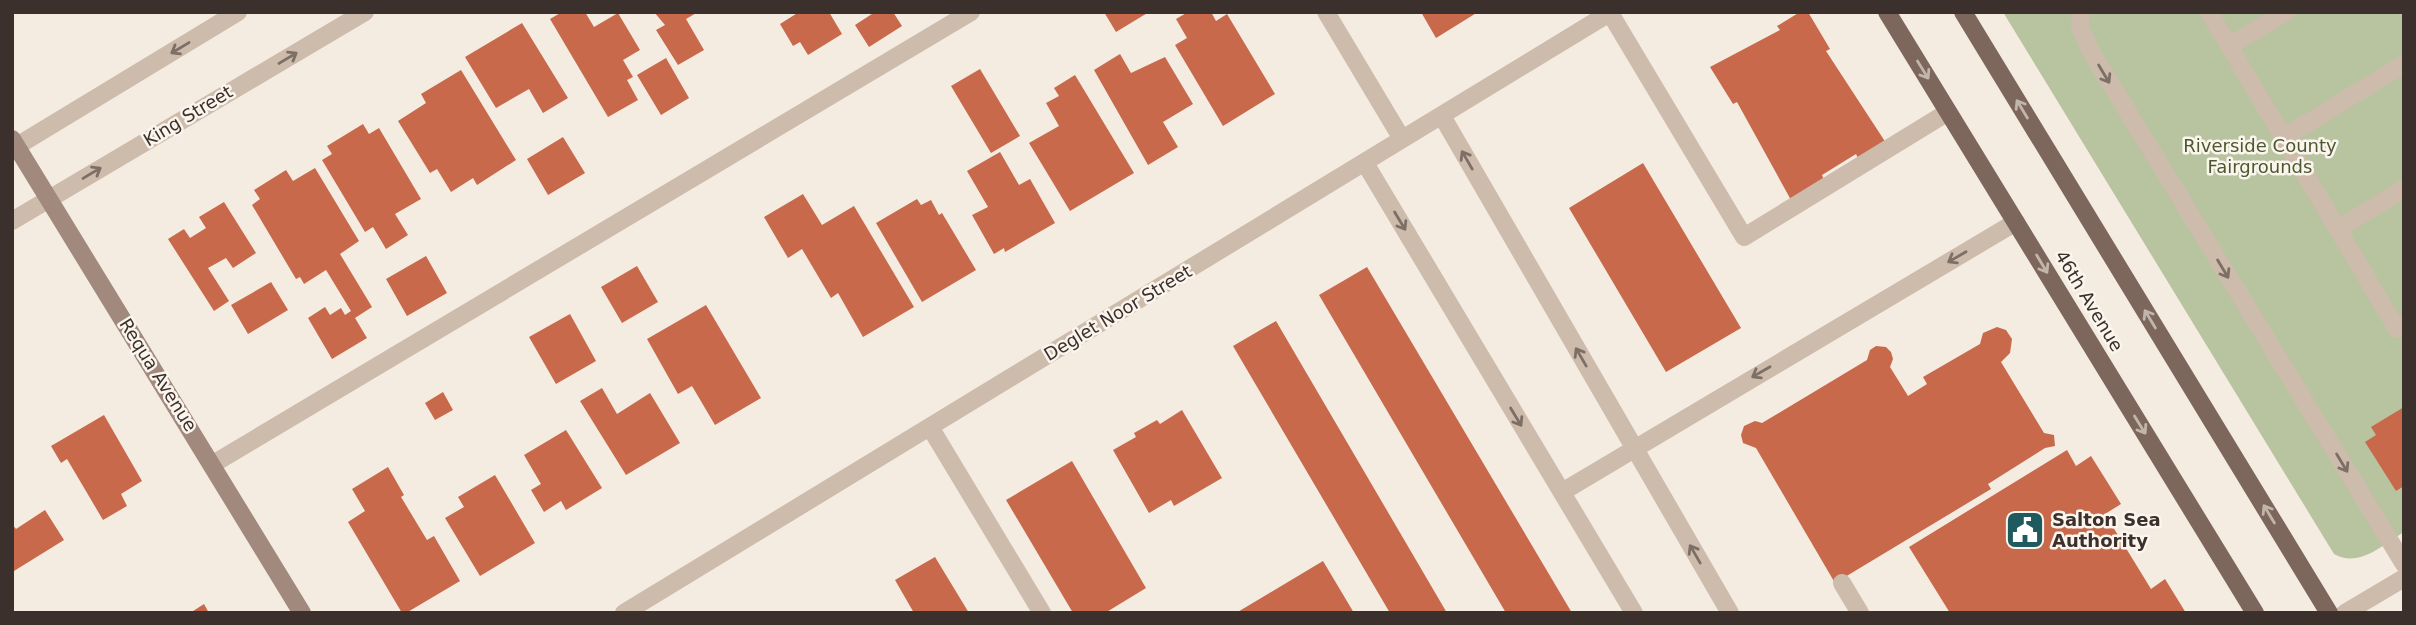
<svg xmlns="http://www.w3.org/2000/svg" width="2416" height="625" font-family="'DejaVu Sans',sans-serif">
	<rect width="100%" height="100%" fill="#f4ebe1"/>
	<path fill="#b8c4a0" d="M2003,12H2404V532C2381,546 2359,568 2334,554Z"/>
	<path fill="#c8694b" d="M562,12H585L594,27L618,13L640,50L623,60L633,77L627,80L638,100L608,117L550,19Z
		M654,12H698L686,19L704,50L678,65L656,30L665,25Z
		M799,12H829L842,34L808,55L800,42L793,46L780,24Z
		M875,12H893L902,26L869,47L855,25Z
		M1104,12H1149L1116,32Z
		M1188,12H1211L1216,21L1227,14L1275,94L1223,126L1175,45L1187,38L1176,19Z
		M1421,12H1478L1436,38Z
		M1800,12H1808L1830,49L1826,51L1886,143L1859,160L1856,154L1822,175L1824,180L1791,200L1737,102L1733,104L1710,67L1780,30L1777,26Z
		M522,23L568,98L543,113L529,89L496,108L465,57Z
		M1120,54L1131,73L1165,57L1193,104L1163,122L1178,147L1148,165L1094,70Z
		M666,58L689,98L661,115L637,75Z
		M980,69L1020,136L991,153L951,86Z
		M461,70L516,160L477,185L473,178L451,192L437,169L430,173L398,121L426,103L421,94Z
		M1075,75L1134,173L1070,211L1029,143L1059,126L1046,103L1059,96L1054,88Z
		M363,124L369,134L379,128L421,199L395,214L408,235L386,249L373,227L365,232L322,160L332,154L327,146Z
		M563,137L585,173L548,195L527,159Z
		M1000,152L1019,185L1030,179L1055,223L1005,252L1004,248L994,254L972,215L988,207L967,171Z
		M1643,163L1741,328L1666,372L1569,208Z
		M315,168L359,241L340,254L372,307L355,318L367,338L332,359L308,318L325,307L330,315L341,308L345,315L351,311L326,270L304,284L300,277L296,279L252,205L260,199L254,190L286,170L293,181Z
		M803,194L822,225L854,206L914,307L863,337L838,293L831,298L802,249L788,258L764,217Z
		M917,199L921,205L931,200L939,215L942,213L976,270L922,302L876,223Z
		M224,202L256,253L233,268L226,258L208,268L229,301L214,311L168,239L184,229L190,238L206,228L199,217Z
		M426,256L447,293L407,316L386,279Z
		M637,266L658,302L622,323L601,287Z
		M1367,267L1572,613H1506L1319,295Z
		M271,282L288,310L248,334L231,305Z
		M706,305L761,398L715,425L692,386L678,394L647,339Z
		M570,314L596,361L556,384L529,337Z
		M1276,321L1447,613H1390L1233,346Z
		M1997,327L2006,330L2012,339L2010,353L2001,362L2044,433L2054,435L2055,446L2045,448L1988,484L1991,489L1835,583L1756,448L1743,443L1741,435L1744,426L1755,421L1762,423L1867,360L1870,350L1876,346L1886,347L1891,352L1893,359L1890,367L1908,396L1927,384L1923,377L1980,344L1983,333Z
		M602,388L617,414L650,393L680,443L626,475L580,401Z
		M443,392L453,410L435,420L425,403Z
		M2404,407V486L2396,491L2365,442L2376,435L2371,427Z
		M1182,410L1222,478L1174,506L1171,500L1149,513L1113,450L1136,437L1134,433L1157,420L1160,424Z
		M104,415L142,481L121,494L127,506L103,520L67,459L61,463L51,446Z
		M566,430L602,488L566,510L561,501L544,512L531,490L541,484L524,455Z
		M2067,450L2076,466L2091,456L2121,504L2105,514L2151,589L2165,579L2186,613H1950L1909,547Z
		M1072,461L1146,588L1105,613H1073L1006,500Z
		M388,467L404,495L401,497L427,540L434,536L460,581L406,613H402L348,522L365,511L352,489Z
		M495,475L535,543L480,576L445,518L464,507L458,497Z
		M45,510L64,540L14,571L12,524L16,529Z
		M935,557L969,613H914L895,580Z
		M1323,561L1354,613H1236Z
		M204,604L209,613H190Z"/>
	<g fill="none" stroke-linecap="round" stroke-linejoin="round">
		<path stroke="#cdbbac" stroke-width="18" d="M2081,12L2080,27L2090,50L2404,564
			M2209,12L2397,329L2404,324
			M1610,13L1744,237L1948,112
			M2229,46L2286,12
			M1442,116L1730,613
			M2283,138L2404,64
			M1365,163L1634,613
			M2338,229L2404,189
			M930,427L1042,613
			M213,464L971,12
			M1562,492L2016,222
			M1842,583L1860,613"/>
		<path stroke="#cdbbac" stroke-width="18" d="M1326,12L1402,139
			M12,149L238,12
			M12,221L365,12
			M624,613L1611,12
			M2345,613L2404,578"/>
		<path stroke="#a18a7d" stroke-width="18" d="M12,139L302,613"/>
		<path stroke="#7d675c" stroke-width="18" d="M1887,12L2255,613
			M1963,12L2329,613"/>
	</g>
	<defs><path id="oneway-shaft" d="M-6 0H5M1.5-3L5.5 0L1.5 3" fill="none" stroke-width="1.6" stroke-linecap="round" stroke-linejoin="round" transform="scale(1.75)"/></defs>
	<g stroke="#7d6f65">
		<use href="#oneway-shaft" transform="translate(180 48) rotate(149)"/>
		<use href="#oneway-shaft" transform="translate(288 58) rotate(-31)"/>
		<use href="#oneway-shaft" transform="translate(2104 74) rotate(59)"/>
		<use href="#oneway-shaft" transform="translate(1467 160) rotate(-120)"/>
		<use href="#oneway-shaft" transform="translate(92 173) rotate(-31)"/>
		<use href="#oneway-shaft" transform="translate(1400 221) rotate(59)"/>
		<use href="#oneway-shaft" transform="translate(1957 257) rotate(150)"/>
		<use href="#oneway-shaft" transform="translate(2223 269) rotate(59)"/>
		<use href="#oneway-shaft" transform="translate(1581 357) rotate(-120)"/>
		<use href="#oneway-shaft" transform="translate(1761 372) rotate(150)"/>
		<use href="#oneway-shaft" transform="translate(1516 417) rotate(59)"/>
		<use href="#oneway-shaft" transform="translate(2342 463) rotate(59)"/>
		<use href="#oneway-shaft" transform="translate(1695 554) rotate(-120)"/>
	</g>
	<g stroke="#c2b5ac">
		<use href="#oneway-shaft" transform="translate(1923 70) rotate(58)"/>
		<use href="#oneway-shaft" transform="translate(2022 109) rotate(-121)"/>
		<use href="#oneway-shaft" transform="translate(2042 264) rotate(59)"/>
		<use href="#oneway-shaft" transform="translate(2150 319) rotate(-121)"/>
		<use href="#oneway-shaft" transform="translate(2140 425) rotate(58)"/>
		<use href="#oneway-shaft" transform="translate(2269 514) rotate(-121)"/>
	</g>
	<defs>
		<g id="civic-square" transform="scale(2.0125)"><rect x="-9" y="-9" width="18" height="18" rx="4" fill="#1f5a5e" stroke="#fbf5ee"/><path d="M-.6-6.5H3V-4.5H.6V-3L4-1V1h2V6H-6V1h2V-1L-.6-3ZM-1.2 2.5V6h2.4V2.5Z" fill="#fff"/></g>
	</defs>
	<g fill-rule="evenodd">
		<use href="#civic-square" x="2025" y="530"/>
	</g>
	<g text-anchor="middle" stroke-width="5" stroke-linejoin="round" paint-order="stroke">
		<g font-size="18" fill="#3b302b" stroke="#fbf5ee">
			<text transform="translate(188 116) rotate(-31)" y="6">King Street</text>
			<text transform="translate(2089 301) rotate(59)" y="6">46th Avenue</text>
			<text transform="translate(1118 313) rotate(-31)" y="6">Deglet Noor Street</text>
			<text transform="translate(158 375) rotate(58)" y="6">Requa Avenue</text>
		</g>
		<g font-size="18" fill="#4a5a2e" stroke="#fbf5ee">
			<text x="2260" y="152">Riverside County<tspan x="2260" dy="21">Fairgrounds</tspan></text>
		</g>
		<g font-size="18" font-weight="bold" fill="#3b302b" stroke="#fbf5ee" text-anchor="start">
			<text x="2052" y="526">Salton Sea<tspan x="2052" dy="21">Authority</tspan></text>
		</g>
	</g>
	<rect width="2416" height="625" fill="none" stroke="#3b302b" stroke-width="28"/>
</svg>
